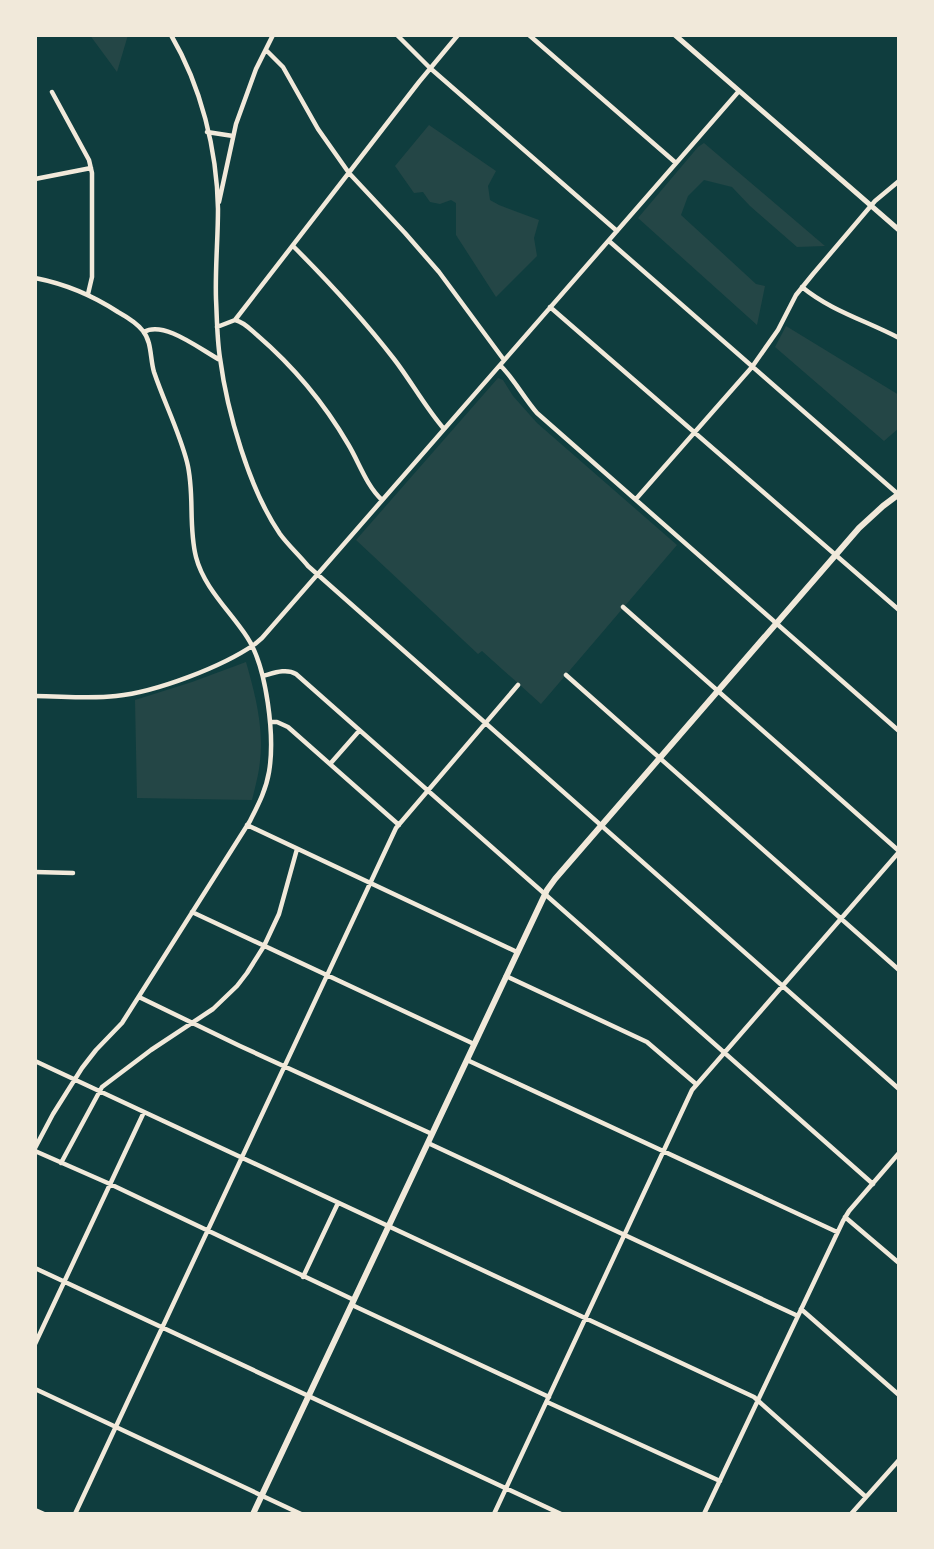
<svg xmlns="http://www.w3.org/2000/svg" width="934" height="1549" font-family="'Exo 2',sans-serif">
	<rect width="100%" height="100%" fill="#0f3d3e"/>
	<path fill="#244646" d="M90,35H128L117,72L92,38Z
		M429,125L496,171L488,186L490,200L499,205L539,220L534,238L537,256L496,297L456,235V203L451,200L440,204L430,202L423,192L414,193L395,166Z
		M704,143L825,246L797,247L750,206L732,187L704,180L688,196L681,215L756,284L765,286L757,325L638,218L698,147Z
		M786,326L899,395V428L884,441L775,347Z
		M498,378L503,380L513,396L537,423L677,545L541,704L482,651L478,654L356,540Z
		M246,662C255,693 264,729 260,761C259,774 255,787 252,800L137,798L135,700L192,682Z"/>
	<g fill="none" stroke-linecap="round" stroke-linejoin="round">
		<path stroke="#f1e9da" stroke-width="4.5" d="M171,35C201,86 217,150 218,209C218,239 215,269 216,299C217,319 217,339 220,358C227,411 249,489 280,534C288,545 299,555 308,566L899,1089
			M397,35L430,68L617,231
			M529,35L676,163
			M266,50L283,67L318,129L349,173L405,233L439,272L504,360
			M52,92L89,160L92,173V277L88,294
			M207,132L233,136
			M35,179L91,168
			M219,202L236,124L256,69L273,35
			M609,241L899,495
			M293,246C328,281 363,319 394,359C411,381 425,407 444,429
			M35,278C66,284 92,295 118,312C127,317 137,323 143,331C152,342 150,359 154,372C164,402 179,431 187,462C195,493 188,526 196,557C204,588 230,611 247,637C267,667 275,737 269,772C266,790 258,805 250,821L122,1023L96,1050L82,1068L53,1114L35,1148
			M802,287C831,311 867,321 899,338
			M550,307L899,610
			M235,320C244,322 250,329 257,335C293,366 324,403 348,444C359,462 366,485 382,500
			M217,327L235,320L419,82L458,35
			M144,332C164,320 201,350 220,360
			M500,365C514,379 524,398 537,413L899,731
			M636,499L752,367L778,330L796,295L813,274L875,201L899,181
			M623,607L899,851
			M566,675L899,970
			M263,676C274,673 286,668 296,674L873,1184
			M35,696C61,696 89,699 116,696C156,692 222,667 255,644L262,638L739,91
			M270,722H277L288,727L399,825
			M330,764L359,731
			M247,825L517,952
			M35,872L73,873
			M192,912L474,1044
			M506,976L647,1042L696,1084
			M139,997L240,1046L432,1134
			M467,1060L837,1232
			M35,1061L754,1397L866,1497
			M428,1143L798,1316
			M35,1151L110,1184L354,1300
			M61,1163L102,1087L151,1050L213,1009L237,986L247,973L264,946L279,914L297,849
			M845,1217L899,1263
			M35,1268L561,1514
			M303,1277L338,1203
			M352,1305L549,1397
			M801,1309L899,1395
			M35,1344L144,1112
			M35,1389L301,1514
			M547,1402L720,1481
			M35,1510L44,1514
			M75,1514L396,828L518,685
			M494,1514L692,1090L899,852
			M704,1514L843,1221L849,1211L899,1153
			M851,1514L899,1460"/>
		<path stroke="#f1e9da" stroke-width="5" d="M675,35L899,230"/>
		<path stroke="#f1e9da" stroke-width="6" d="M253,1514L547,890L555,879L859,528L883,506L899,494"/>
	</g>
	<rect width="934" height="1549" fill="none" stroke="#f1e9da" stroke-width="74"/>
</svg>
